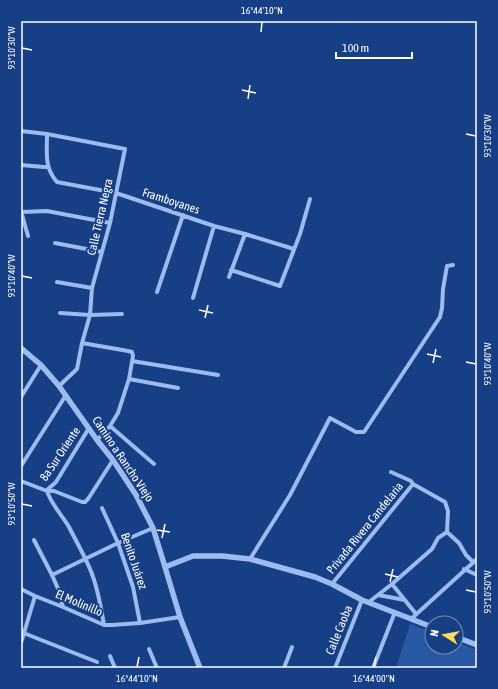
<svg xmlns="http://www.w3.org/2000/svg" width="498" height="689" font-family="'Asap Condensed',sans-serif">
	<rect width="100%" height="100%" fill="#173f86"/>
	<path fill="#2958a5" d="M410,624L432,632V647H456V642L477,650V668H396Z"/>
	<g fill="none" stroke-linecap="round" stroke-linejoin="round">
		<path stroke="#9cbbee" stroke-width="4" d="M21,131L47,134L125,149L110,223L92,288L90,315L82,343L77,369L59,386
			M47,134C47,153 44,167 57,182L116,193L214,226L245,234L294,249
			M21,165L44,167H47
			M21,211L28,236
			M21,212L47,211L110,223
			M55,243L102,252
			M231,270L280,286L300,234L310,199
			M229,277L245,234
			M57,282L92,288
			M157,292L183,215
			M193,298L214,226
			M60,313L90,315L122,314
			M82,343L128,351L132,352L133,356L129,379L118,413L110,426L97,440
			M132,361L218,375
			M129,379L178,388
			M21,397L41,365
			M110,426L154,464
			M21,466L66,395
			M391,472L411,481L413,484L445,502L448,511L447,532L459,543L466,555L473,562
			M21,481L47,491H54L82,502H85L88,499L113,460
			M47,490L56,482L89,428
			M47,491C51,504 62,515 69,527C77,543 86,558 92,574C98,590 101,607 104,625
			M102,508L118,543L133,587L140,623
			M34,540L52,575L59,591L63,607
			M250,559L290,495L330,418L356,432H364L440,317L442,308L443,289L447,266L453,265
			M464,569L477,575
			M52,575L118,543L153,528
			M332,584L413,484
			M392,584L416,614
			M21,589L35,596L63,607L104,625H112L140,623L180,617
			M378,595L405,600
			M369,602L392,584L432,549L438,538L447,532
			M411,619L477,559
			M21,632L97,662
			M21,643L35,596
			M149,649L157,668
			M110,656L115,668
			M284,668L292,647
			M335,668L362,600
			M373,668L395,612"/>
		<path stroke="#9cbbee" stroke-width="5.5" d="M21,348L41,365L59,386L97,440L113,460L136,495L153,528L165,567L180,617L200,668
			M165,567L193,556H222L250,559L315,577L332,584L362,600L432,627
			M456,637L477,645"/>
	</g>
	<path fill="none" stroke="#fff" stroke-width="1.5" d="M261,32L262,22M22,48L32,50M242,90L256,93M248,99L250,85M466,134L476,136M22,276L32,278M199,310L213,313M205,318L208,305M427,354L441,357M466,362L476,364M433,363L436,349M22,504L32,506M157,530L170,532M162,538L165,524M385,574L398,577M390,582L393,569M466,590L476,592M137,667L139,657M374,667L376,657"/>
	<g text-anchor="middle" stroke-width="4" stroke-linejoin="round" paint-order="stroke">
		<g font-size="12" fill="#fff" stroke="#173f86">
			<text transform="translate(171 201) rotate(18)" y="4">Framboyanes</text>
			<text transform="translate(100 217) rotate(-77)" y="4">Calle Tierra Negra</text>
			<text transform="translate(60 454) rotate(-56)" y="4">8a Sur Oriente</text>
			<text transform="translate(123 459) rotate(56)" y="4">Camino a Rancho Viejo</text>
			<text transform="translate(365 528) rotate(-51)" y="4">Privada Rivera Candelaria</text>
			<text transform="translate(134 561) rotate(71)" y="4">Benito Juárez</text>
			<text transform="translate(79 603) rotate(23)" y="4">El Molinillo</text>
			<text transform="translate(339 630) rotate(-68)" y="4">Calle Caoba</text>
		</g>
	</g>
	<rect width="498" height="689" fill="none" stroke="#173f86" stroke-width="44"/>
	<g transform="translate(444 635) rotate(281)"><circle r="19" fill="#173f86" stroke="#748cb6"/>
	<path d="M0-3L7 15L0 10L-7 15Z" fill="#ffdb59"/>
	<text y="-6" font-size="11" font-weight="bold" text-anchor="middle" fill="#ffffff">N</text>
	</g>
	<path d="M336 52v6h76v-6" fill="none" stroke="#ffffff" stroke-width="2"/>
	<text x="342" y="52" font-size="12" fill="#ffffff" stroke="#173f86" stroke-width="3" paint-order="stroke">100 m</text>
	<rect x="22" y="22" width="454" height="645" fill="none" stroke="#fff" stroke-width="1.5"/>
	<g font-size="10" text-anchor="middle" fill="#fff">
		<text x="262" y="14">16°44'10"N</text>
		<text transform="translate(11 48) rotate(-90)" y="4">93°10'30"W</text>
		<text transform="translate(487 136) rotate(-90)" y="4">93°10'30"W</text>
		<text transform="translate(11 276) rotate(-90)" y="4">93°10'40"W</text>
		<text transform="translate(487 364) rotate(-90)" y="4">93°10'40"W</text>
		<text transform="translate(11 504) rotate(-90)" y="4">93°10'50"W</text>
		<text transform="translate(487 592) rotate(-90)" y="4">93°10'50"W</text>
		<text x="137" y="682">16°44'10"N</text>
		<text x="374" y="682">16°44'00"N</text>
	</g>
</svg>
